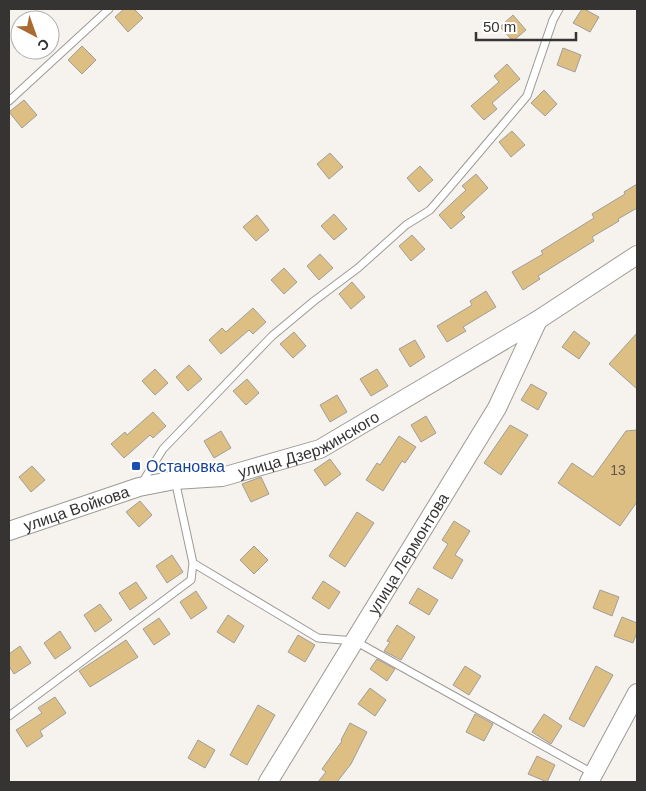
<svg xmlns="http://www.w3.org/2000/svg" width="646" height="791" font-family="Helvetica,sans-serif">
	<rect width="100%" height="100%" fill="#f6f3ef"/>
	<path fill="#ddbf84" stroke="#a09e99" d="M124,9H134L143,18L128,32L115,17Z
		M582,9H584L599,17L590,32L573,23Z
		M513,15L526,30L513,41L500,27Z
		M82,46L96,60L82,74L68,60Z
		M563,48L581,55L575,72L557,65Z
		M507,64L520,79L492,103L497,109L484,120L471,106L499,82L494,76Z
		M544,90L557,104L545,116L531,103Z
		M24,100L37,115L22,128L9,112Z
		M512,131L525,145L511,157L499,142Z
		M330,153L343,167L329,179L317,164Z
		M420,166L433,180L419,192L407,178Z
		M476,174L488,188L461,213L465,217L451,229L439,215L466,190L462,186Z
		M637,184V208L618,219L619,221L592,237L594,241L538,276L540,279L523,290L512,272L543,254L541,251L594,218L592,214L625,194L624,192Z
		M334,214L347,229L334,240L321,226Z
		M257,215L269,230L256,241L243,227Z
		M412,235L425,249L411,261L399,246Z
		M320,254L333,268L319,280L307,266Z
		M284,268L297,282L284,294L271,280Z
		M352,282L365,297L351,309L339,294Z
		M486,291L496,307L463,327L466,331L447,342L437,326L472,305L470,301Z
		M253,308L266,322L253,334L249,330L221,354L209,340L222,328L226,332Z
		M574,331L590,343L579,359L562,347Z
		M294,332L306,346L293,358L280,344Z
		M637,333V389L609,364Z
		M415,340L425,357L410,367L399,349Z
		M189,365L202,379L188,391L176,377Z
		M155,369L168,383L155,395L142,381Z
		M377,369L388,386L371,396L360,379Z
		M247,379L259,393L246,405L233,391Z
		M531,384L547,393L538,410L521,400Z
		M337,395L347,412L330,422L320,405Z
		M153,412L166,426L153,438L150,435L124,458L111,444L125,432L127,435Z
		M426,416L436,433L421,442L411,425Z
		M510,425L528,435L501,475L484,463Z
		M637,430V502L620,526L558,483L572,463L593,477L626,431Z
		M221,431L231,448L214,458L204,441Z
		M399,436L416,447L405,463L402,461L383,491L366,480L377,463L380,465Z
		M330,459L341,474L325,486L314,470Z
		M32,466L45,480L31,492L19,477Z
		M261,477L269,494L251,502L242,484Z
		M140,501L152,515L139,527L126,512Z
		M357,512L374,523L345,567L329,556Z
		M454,521L470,531L455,555L463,560L452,579L433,568L448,544L442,540Z
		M254,546L268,560L254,574L240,560Z
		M172,555L183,572L167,583L156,566Z
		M323,581L340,592L329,609L312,598Z
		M136,582L147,598L130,610L119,593Z
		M418,588L438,600L429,615L409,603Z
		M600,590L619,597L612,616L593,608Z
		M196,591L207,608L191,619L180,602Z
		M100,604L112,620L95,632L84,615Z
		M228,615L244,626L234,643L217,632Z
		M622,617L637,623V632L633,643L614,636Z
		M159,618L170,634L154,645L143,629Z
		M397,625L415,637L401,660L384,651L390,642L387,641Z
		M60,631L71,648L55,659L44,643Z
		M298,635L315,645L305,662L288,652Z
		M126,640L138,657L90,687L79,671Z
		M20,646L31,663L14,674L9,666V654Z
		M377,659L395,669L387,681L370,669Z
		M465,666L481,676L469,695L453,685Z
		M596,666L613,675L584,727L569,719Z
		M370,688L386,700L375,716L358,704Z
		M55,697L66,713L40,731L43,736L27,747L16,730L42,713L38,708Z
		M258,705L275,715L247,765L230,755Z
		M475,714L493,724L484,741L466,732Z
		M544,714L562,726L551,744L532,732Z
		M350,723L367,732L351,764L337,782H318L326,772L322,769L342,741L341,740Z
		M198,740L215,750L205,768L188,758Z
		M537,756L555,765L547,782L528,774Z"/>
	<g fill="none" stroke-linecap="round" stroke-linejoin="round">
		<g stroke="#9c9a96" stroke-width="9">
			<path id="service" d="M9,101L109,9
				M142,483L163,449L272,336L314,301L358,268L406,225L430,210L449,188L527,96L553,20L559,9
				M193,563L318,638L355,641L594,774
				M9,716L191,580L193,563L175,480"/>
		</g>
		<g stroke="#9c9a96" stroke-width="20">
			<g id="tertiary">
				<path id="s1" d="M9,531L139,487L175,480L222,477L320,449L538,320L637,255"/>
				<path id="s2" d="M268,782L497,408L538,320"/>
				<path d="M589,782L637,693"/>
			</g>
		</g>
		<use href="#service" stroke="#fff" stroke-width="7"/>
		<use href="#tertiary" stroke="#fff" stroke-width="18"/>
	</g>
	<rect fill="#1a4fb4" stroke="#fff" stroke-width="2" x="131" y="461" width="10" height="10" rx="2.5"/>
	<g text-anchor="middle" stroke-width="4" stroke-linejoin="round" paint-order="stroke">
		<g font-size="14" fill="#5f5747">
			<text x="618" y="475">13</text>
		</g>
		<g font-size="16" fill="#353433" stroke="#fff">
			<text dy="6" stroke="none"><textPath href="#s1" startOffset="314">улица Дзержинского</textPath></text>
			<text dy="6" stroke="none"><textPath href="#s1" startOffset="71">улица Войкова</textPath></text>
			<text dy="6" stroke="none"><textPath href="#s2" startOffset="268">улица Лермонтова</textPath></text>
		</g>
		<g font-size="16" fill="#164399" stroke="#fff" text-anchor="start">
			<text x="146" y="472">Остановка</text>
		</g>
	</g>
	<rect width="646" height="791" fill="none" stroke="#353433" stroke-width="20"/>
	<g transform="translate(35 35) rotate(139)"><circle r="24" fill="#ffffff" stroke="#aeaead"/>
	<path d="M0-4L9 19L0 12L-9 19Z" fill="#a96b31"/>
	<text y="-8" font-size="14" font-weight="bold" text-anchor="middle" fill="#353433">С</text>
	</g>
	<path d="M476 32v8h100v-8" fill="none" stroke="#353433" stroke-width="2.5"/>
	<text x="483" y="32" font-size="15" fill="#353433" stroke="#ffffff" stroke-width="4" paint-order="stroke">50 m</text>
</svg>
